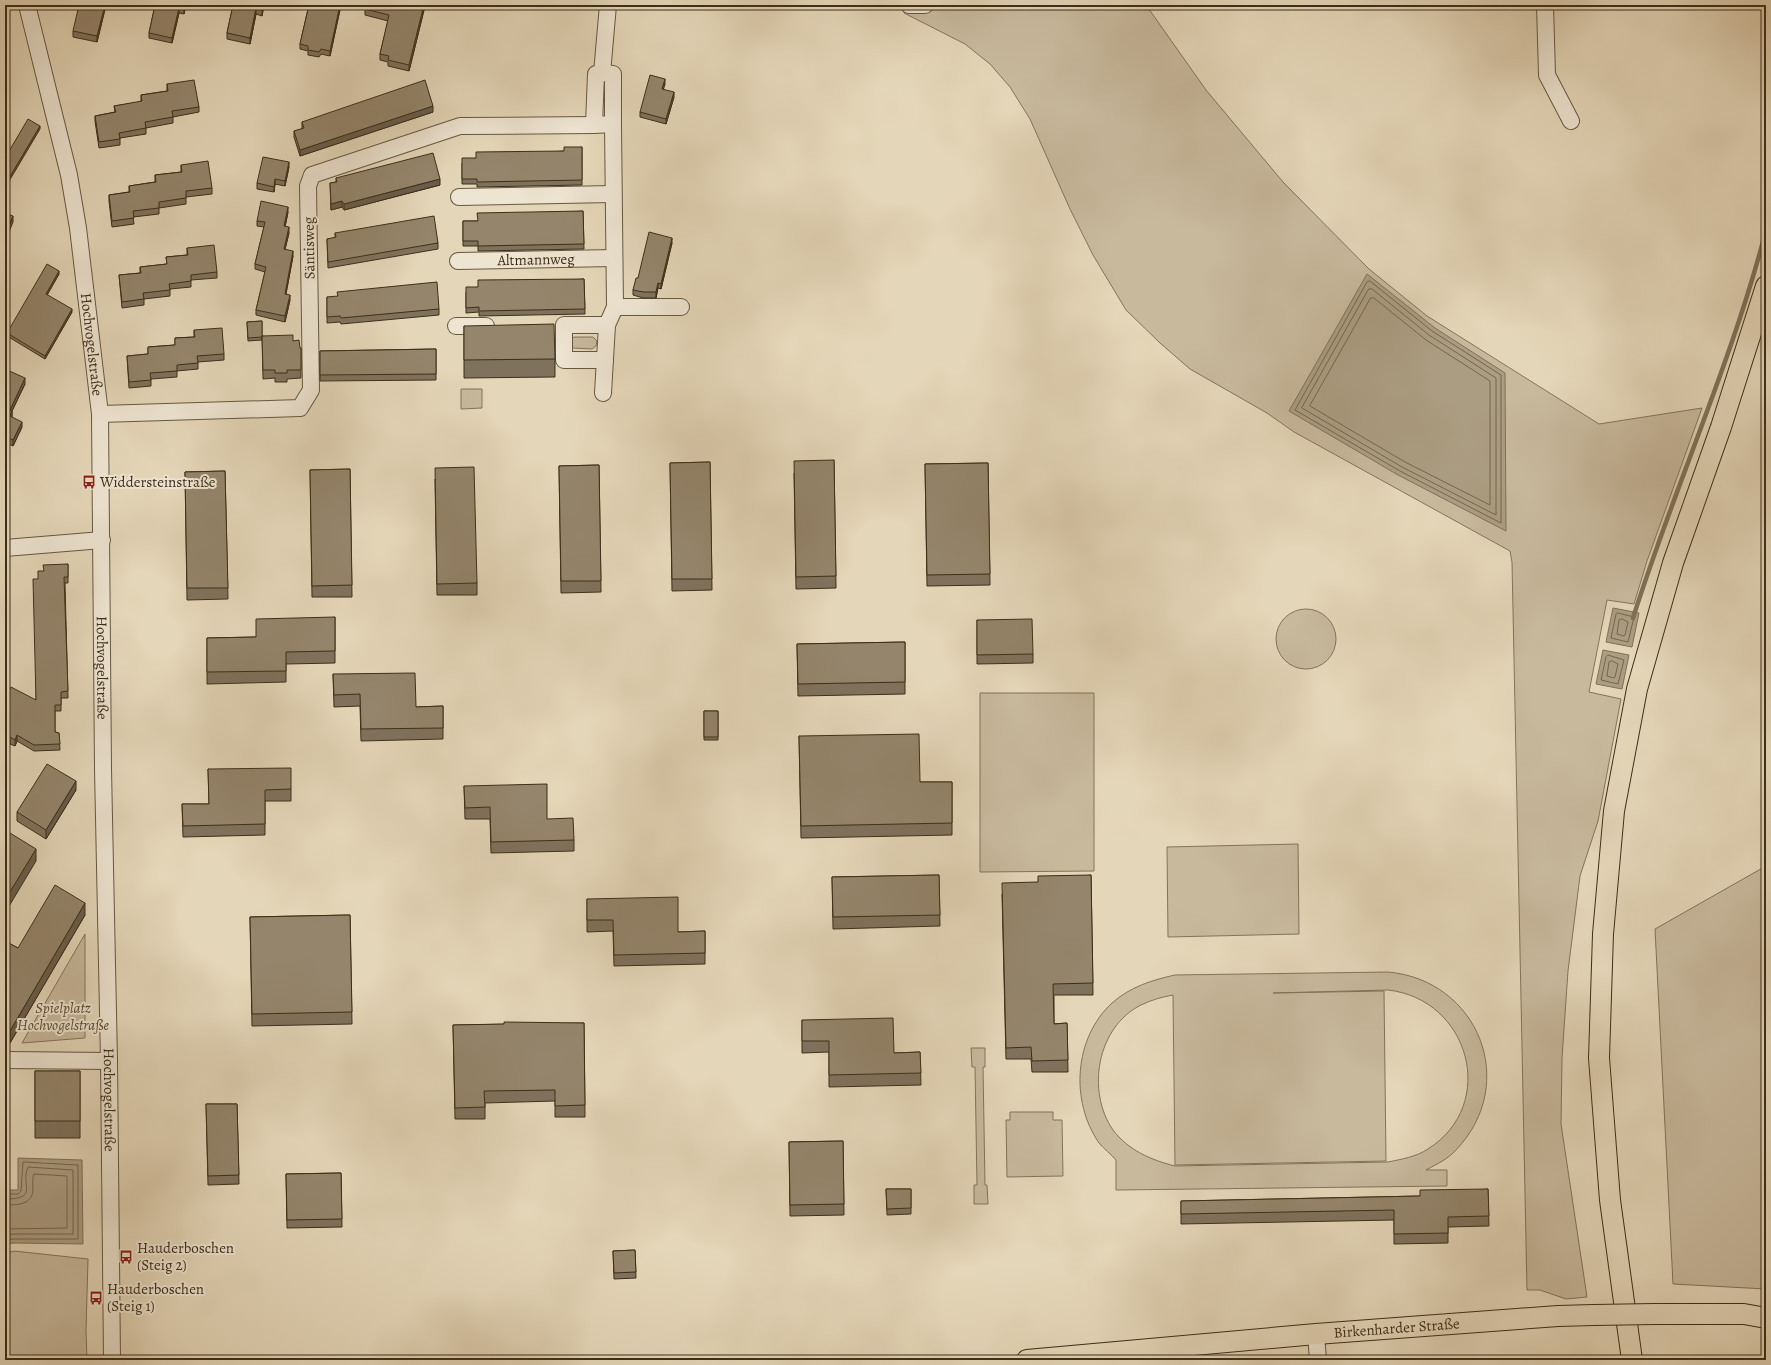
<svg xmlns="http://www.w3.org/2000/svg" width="1771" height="1365" font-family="Alegreya,serif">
	<rect width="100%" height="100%" fill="#e4d6b8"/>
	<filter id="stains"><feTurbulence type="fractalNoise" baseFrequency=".005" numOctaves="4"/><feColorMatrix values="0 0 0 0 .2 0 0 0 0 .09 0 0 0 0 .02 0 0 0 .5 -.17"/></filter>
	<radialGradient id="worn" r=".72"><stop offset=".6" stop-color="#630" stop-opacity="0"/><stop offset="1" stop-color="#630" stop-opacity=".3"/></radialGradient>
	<path fill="#c8b99d" stroke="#82745b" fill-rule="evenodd" d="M905,5H1146L1206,90L1283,182L1369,269L1427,316L1599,424L1702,408L1647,561L1634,604L1607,600L1589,692L1621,699L1598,821L1580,876L1568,971L1562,1058L1561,1124L1587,1297L1566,1299L1540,1290H1527L1512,562L1510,551L1294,432L1267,413L1190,369L1160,343L1126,310L1093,255L1070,209L1030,119L1010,87L990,64L965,44L904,13Z
		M574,337H593L597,341L596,346L592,349L573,348L571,347V340Z
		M461,389H482V408L461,409Z
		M1276 639a30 30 0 1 1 60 0a30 30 0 1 1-60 0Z
		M980,693H1094V871L980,872Z
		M1298,844L1299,934L1168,937L1167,847Z
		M1766,866V1289L1673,1284L1655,929Z
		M85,934V1038L22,1043Z
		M1388,972C1478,980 1520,1083 1456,1150C1448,1159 1437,1164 1426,1170H1447V1186L1116,1190V1160C1111,1154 1104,1149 1099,1143C1070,1101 1074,1038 1112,1003C1130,987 1152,980 1175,975ZM1388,990C1469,999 1499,1104 1428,1149C1416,1157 1402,1159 1388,1162L1175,1166C1151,1160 1128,1150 1113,1130C1086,1091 1097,1027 1141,1005C1151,1000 1162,997 1173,995L1175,1165L1386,1161L1384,991L1273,993Z
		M971,1048H985V1067H983L985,1185H987L988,1204H974V1185H977L975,1067H972Z
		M1010,1112H1053V1120H1062L1063,1176L1007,1177L1006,1120H1010Z
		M14,1251L88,1259L86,1331L87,1360H5V1253Z"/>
	<path fill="#ab9d82" stroke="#7f7158" d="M1367,274L1435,328L1505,373L1506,531L1398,475L1289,411Z
		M1613,608L1639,613L1632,647L1606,642Z
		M1603,650L1629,655L1622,689L1596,684Z
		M18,1158L82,1160L83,1244L14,1243L5,1244V1190H18Z"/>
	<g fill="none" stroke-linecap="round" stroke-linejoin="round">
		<path stroke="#74664e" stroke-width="1" d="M1370,281L1432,331L1501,375V523L1400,471L1295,410L1367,282Z
			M1369,289H1372L1429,335L1496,378V515L1402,467L1302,408Z
			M1371,298H1374L1426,340L1490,381V505L1405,462L1310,406Z
			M1618,613L1634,617L1628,642L1611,638L1616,614Z
			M1622,619L1628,622L1625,635L1624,636L1617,634L1619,620Z
			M1608,655L1624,660L1618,684L1601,680L1606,657Z
			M1612,661L1618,664L1615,677L1614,678L1607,676L1609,662Z
			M5,1194H18L21,1191L23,1162L78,1165V1239H14L5,1240
			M5,1199C40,1199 20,1185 28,1167L73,1170V1234H14L5,1235
			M5,1205C17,1205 32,1205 33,1190C33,1184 32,1178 34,1174L67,1176V1228L5,1229"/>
		<path stroke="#7f7158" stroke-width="4.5" d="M1633,618C1674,488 1732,362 1766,230"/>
		<g stroke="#675841" stroke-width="18">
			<g id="minor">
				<path id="s1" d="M27,5L69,175L78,228L100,414L103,769L109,1061L112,1360"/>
				<path d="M909,5H925"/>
				<path d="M1545,5L1547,75L1571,121"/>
				<path d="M602,73L613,74V124"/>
				<path d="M459,197L613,194"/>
				<path id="s2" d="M458,261L614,258"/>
				<path d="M615,307H681"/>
				<path d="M456,326H486"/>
				<path d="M605,360H564V325H607"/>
				<path d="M603,393L607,325L615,307L613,124L594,125L596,74L602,73L608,5"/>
				<path d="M100,414L300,408L311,390L308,186L312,175L460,126L594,125"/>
				<path d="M5,548L102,540"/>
				<path d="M5,1060L109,1061"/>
				<path d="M1316,1334L1318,1360"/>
			</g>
		</g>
		<g stroke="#3d2e19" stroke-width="22">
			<g id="major">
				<path d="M1655,1314H1744L1766,1318"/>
				<path id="s3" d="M1027,1360L1316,1334L1558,1316L1594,1315"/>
				<path d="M1632,1360L1610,1200L1599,1058L1603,934L1614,811L1637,689L1673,563L1721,427L1766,286"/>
			</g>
		</g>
		<use href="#minor" stroke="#ede4d1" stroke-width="16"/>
		<use href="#major" stroke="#e4d6b8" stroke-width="20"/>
		<g stroke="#3d2e19" stroke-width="22" stroke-linecap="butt">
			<path id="major-bridge" d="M1594,1315L1655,1314"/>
		</g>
		<use href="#major-bridge" stroke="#e4d6b8" stroke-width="20"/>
	</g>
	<path fill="#7f725d" stroke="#3d2e19" d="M106,5L97,42L73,37V31Z
		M155,5H186L184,14L179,13L172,43L149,38V33Z
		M233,5H264L262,16L256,14L250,44L227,39V33Z
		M292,5H341L330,56L321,54L319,57L308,55V51L300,49V44L308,9L292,6Z
		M365,9L424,10L409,71L388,66V62L380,60V54L388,21L365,15Z
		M167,84L199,107V112L173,117V123L146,128V134L120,138V145L99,148L95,121V116L115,112L114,106L141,102V95L167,91Z
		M665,84L663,89L674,97L666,124L640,117V112Z
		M433,112L300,156L294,137V131L302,129V122Z
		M582,147V185L477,187V184H462V163L476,158L564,151Z
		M181,165L212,188V194L186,197V204L159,208V214L133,217L134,224L112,227L109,201V195L129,192V186L155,182V175L181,172Z
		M289,167L285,186L275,184L274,192L257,189V183Z
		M336,178L440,185L344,210L342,207L331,210L330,183L336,182Z
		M583,211L584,249L478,251V246H463V221H478Z
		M288,212L285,227L289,233L285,249L293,256L286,294L290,300L285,322L256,315V310L265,272L255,269V264L264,227L257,226V221Z
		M335,233L438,243V249L328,268L327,239L335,238Z
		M672,243L661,289L658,288L656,298H643L633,295V290L638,278Z
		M187,248L217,272V278L191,280V287L170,289V296L144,299V305L122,308L119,275L140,273V267L167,264L166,257L187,255Z
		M59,274L47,295L72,312L45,359L7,336V333Z
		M584,279L585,314L479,316V312L466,313V292L478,287Z
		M327,297L439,309V315L341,324L340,322L327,323Z
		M262,321V340L248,341L247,322Z
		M464,326L555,359V377L464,378Z
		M194,330L224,354V360L198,362V369L177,371V377L151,379V386L129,388L127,356L148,354V347L175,345V338L194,337Z
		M262,336L293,341L300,348H301V378L287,379V382H275V378L263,379Z
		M436,349V380L320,381V351Z
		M5,369L25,384L12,411V417L22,427L13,446L5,442Z
		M834,460L836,588L796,589L794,473Z
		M710,462L712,590L672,591L670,463Z
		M988,463L990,585L927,586L925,464Z
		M599,465L601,592L561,593L559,466Z
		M350,469L352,597H312L310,470Z
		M225,471L228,599L187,600L185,472Z
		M435,479L477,583V595H437Z
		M68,564V583H65L68,698H61V711H55V732L59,733L60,750L34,751L17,741L15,746L10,744L5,699L36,700L38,579L44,571Z
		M335,617V663L286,664V682L207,684V638L256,637Z
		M977,620L1033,654V663L977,664Z
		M905,642V694L798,696L797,644Z
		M333,674L416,707L443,706V739L361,741L360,706L334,707Z
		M704,711H718V740H704Z
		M799,736L920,782H952V835L801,838Z
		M208,769L291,789V801H265V835L183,837L182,804H209Z
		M464,786L547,819L574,840V851L491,853L490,819H465Z
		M76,790L46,839L17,821V812Z
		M939,875L940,926L833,929L832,877Z
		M1091,875L1093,995H1054V1024L1067,1023L1068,1072H1032L1031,1059H1006L1002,894L1038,882Z
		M587,899L678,932L705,931V964L614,966L613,931L587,932Z
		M85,915L10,1043L5,1040V941L18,948Z
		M350,915L352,1024L252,1026L250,917Z
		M802,1020L894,1053L920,1052L921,1085L829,1087V1052L802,1053Z
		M584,1023L585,1117H555V1101L485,1103V1119H455L453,1025Z
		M35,1071H80V1138H35Z
		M206,1104H237L239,1184L208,1185Z
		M843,1141L844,1215L790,1216L789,1142Z
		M341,1173L342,1227L287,1228L286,1174Z
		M886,1189H911V1214L887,1215Z
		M1488,1189L1489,1226L1448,1227V1243L1394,1244V1220L1181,1224V1201L1420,1196Z
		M635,1250L636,1278L614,1279L613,1251Z"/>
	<path fill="#685d4c" stroke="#3d2e19" d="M105,5H106L97,42V36Z
		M185,5H186L184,14V9Z
		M263,5H264L262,16V10Z
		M340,5H341L330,56V51Z
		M424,5V10L409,71V65Z
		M179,8V13L172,43V38Z
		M256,8V14L250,44V38Z
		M665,79V84L662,94V89Z
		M674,92V97L666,124V119Z
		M433,106V112L300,156V150Z
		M40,126V129L5,188V185Z
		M289,162V167L285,186V181Z
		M275,179V184L274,192V187Z
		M440,179V185L344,210V204Z
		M342,201V207L331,210V204Z
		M288,207V212L284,232V226Z
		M13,216V222L5,242V236Z
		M289,227V233L284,254V249Z
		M672,238V243L661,289V284Z
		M6,245V250L5,253V247Z
		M293,251V256L285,299V294Z
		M59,271V274L46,297V294Z
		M658,283V288L656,298V292Z
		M290,295V300L285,322V316Z
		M72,309V312L45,359V356Z
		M25,378V384L12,411V417L10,422V410Z
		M22,422V427L13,446V440Z
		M17,735V741L15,746V740Z
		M10,737V744L5,751V745Z
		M76,781V790L46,839V830Z
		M36,849V861L5,913V900Z
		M85,903V915L10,1043V1031Z
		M8,1071V1083L5,1172V1160Z"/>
	<path fill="#94856c" stroke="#3d2e19" d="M79,5H105L97,36L73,31Z
		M155,5H185L184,9L179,8L172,38L149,33Z
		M233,5H263L262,10L256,8L250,38L227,33Z
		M309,5H340L330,51L321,49L319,52L308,50V46L300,44Z
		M366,5H424L409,65L388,60L389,56L380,54L389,15L365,9Z
		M650,75L665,79L662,89L674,92L666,119L640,112Z
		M194,80L199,107L172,111L173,117L145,122L146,128L119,133L120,139L99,142L95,116L116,112L114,106L142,101L141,95L168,91L167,84Z
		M425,80L433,106L300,150L294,131L304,128L302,122Z
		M28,119L40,126L5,185V158Z
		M564,147H582V180L477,182V179H462V158H476V152L564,151Z
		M433,153L440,179L344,204L342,201L331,204L330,183L337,182L336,178Z
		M263,157L289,162L285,181L275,179L274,187L257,183Z
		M208,161L212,188L186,191V198L159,202V208L133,211L134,218L112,221L109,195L130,192L129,186L156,182L155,175L182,172L181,165Z
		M261,201L288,207L284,226L289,227L284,249L293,251L285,294L290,295L285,316L256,310L266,267L255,264L265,222L257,221Z
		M583,211L584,244L478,246V241H463V221H478L477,213Z
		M5,213L13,216L5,236Z
		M434,216L438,243L328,262L327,239L336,237L335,233Z
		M649,232L672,238L661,284L658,283L656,292H643L633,290L636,278H638Z
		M214,245L217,272L191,275V281L169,284L170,290L143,293L144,299L122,302L119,275L141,273L140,267L167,264L166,257L188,255L187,248Z
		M47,264L59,271L46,294L72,309L45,356L7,333Z
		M584,279L585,309L479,311V307L466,308V287H478V280Z
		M437,282L439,309L341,318L340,316L327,317V297L338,296L337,292Z
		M262,321V337L248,338L247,322Z
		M554,324L555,359L464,360V326Z
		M222,328L224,354L197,356L198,363L177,365V371L150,373L151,380L129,382L127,356L148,354V347L175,345V338L195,337L194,330Z
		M293,335V341L299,340L300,348H301V370H287V373H275V370H263L262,336Z
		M436,349V374L320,375V351Z
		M5,369L25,378L10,410L12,411L10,416L22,422L13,440L5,436Z
		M834,460L836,576L796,577L794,461Z
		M710,462L712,579H672L670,463Z
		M988,463L990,574L927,575L925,464Z
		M599,465L601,581H561L559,466Z
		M474,467L477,583L437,584L435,468Z
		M350,469L352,585L312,586L310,470Z
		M225,471L228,588H187L185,472Z
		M68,564V577H64L68,691L61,692V705H55V732L59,733L60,744L34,745L17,735L15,740L10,737L5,745V699L11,687L36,700L33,579H38V571H44L43,565Z
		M335,617V651L286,652V671L207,672V638L256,637V619Z
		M1032,619L1033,654L977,655V620Z
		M905,642V682L798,684L797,644Z
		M415,673L416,707L443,706V728L361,729L360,694L334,695L333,674Z
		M704,711H718V737H704Z
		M919,734L920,782H952V823L801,826L799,736Z
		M47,764L76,781L46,830L17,812Z
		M291,768V789L265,790V824L183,826L182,804H209L208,769Z
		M547,784V819L573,818L574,840L491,842L490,807L465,808L464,786Z
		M10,833L36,849L5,900V841Z
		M939,875L940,915L833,917L832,877Z
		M1091,875L1093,983L1053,984L1054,1024L1067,1023L1068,1060L1032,1061L1031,1047L1006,1048L1002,883L1038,882V876Z
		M55,885L85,903L10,1031L5,1028V941L18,948Z
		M678,897V932L705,931V953L614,955L613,920H587V899Z
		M350,915L352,1012L252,1014L250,917Z
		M893,1018L894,1053L920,1052L921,1073L829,1075V1041H802V1020Z
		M504,1022L584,1023L585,1105L555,1106V1090L484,1091L485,1107L455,1108L453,1025L504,1024Z
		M5,1071H8L5,1160Z
		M35,1071H80V1121H35Z
		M206,1104H237L239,1175L208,1176Z
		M843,1141L844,1204L790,1205L789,1142Z
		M341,1173L342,1219L287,1220L286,1174Z
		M886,1189H911V1208L887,1209Z
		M1488,1189L1489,1216L1448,1217V1233L1394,1234V1210L1181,1214V1201L1420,1196V1190Z
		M635,1250L636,1272L614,1273L613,1251Z"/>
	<defs>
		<g id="bus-bare" transform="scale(1.08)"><path d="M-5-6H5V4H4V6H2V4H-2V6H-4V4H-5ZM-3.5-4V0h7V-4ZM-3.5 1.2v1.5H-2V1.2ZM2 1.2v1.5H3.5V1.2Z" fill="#8f2418" stroke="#ede4d1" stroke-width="2.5" paint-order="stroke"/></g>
	</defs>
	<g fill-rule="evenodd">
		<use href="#bus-bare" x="89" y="482"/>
		<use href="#bus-bare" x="126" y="1257"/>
		<use href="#bus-bare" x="96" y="1298"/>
	</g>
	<g text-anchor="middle" stroke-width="4" stroke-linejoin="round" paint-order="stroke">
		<g font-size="15" fill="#3d2e19" stroke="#ede4d1">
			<text transform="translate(309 248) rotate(-91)" y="5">Säntisweg</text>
			<text dy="5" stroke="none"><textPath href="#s2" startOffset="78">Altmannweg</textPath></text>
			<text dy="5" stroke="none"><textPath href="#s1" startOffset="346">Hochvogelstraße</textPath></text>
			<text dy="5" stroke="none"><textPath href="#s1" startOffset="670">Hochvogelstraße</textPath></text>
			<text dy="5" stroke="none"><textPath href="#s1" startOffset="1102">Hochvogelstraße</textPath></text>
			<text dy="5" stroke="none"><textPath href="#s3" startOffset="371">Birkenharder Straße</textPath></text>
		</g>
		<g font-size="15" fill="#3d2e19" stroke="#ede4d1" text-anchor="start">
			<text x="100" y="487">Widdersteinstraße</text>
			<text x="137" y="1253">Hauderboschen<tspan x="137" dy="17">(Steig 2)</tspan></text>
			<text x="107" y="1294">Hauderboschen<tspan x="107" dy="17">(Steig 1)</tspan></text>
		</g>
		<g font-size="15" font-style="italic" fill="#594a33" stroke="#ede4d1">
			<text x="63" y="1013">Spielplatz<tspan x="63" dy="17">Hochvogelstraße</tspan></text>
		</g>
	</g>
	<rect width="1771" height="1365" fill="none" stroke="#e4d6b8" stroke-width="20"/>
	<rect x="6" y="6" width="1759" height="1353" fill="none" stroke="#3d2e19" stroke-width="2"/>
	<rect x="10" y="10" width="1751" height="1345" fill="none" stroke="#3d2e19"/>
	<rect width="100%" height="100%" filter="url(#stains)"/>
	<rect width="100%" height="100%" fill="url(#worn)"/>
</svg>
